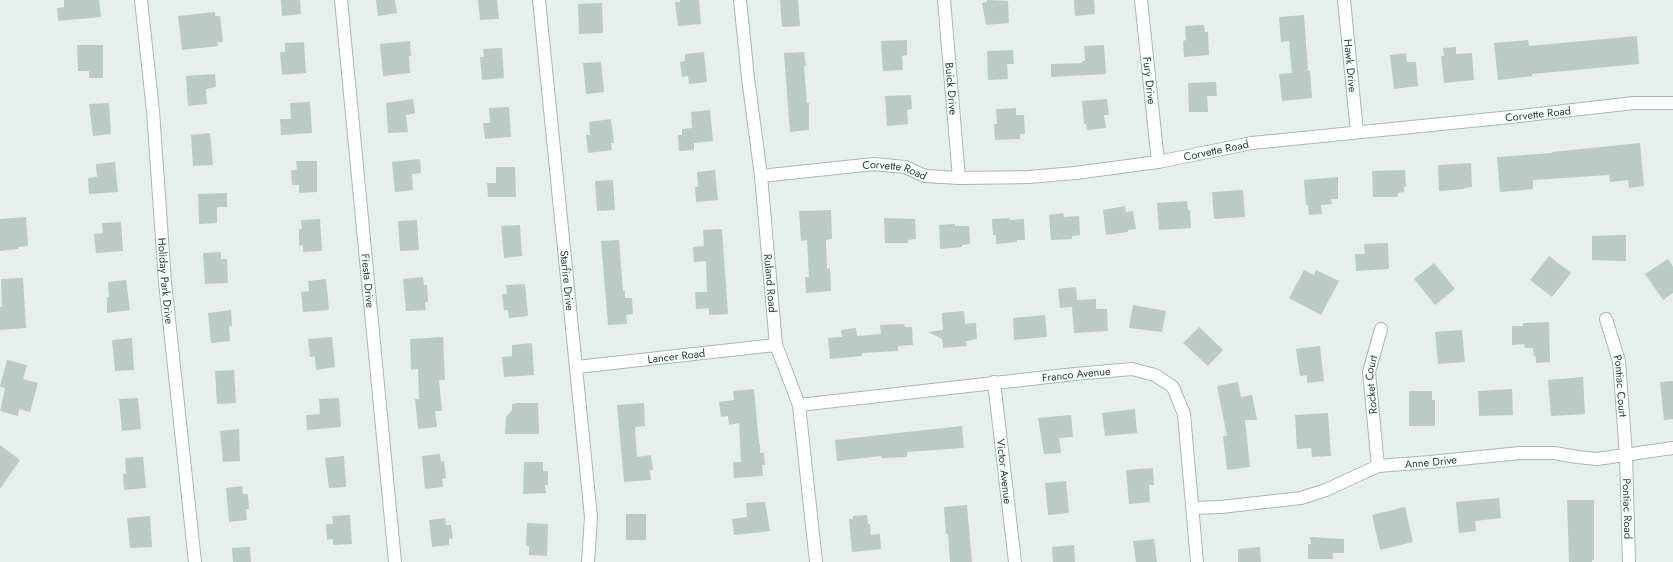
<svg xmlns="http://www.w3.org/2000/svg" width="1673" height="562" font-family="Jost,sans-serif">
	<rect width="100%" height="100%" fill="#e6efeb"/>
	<path fill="#bbcac4" d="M64,0H99L101,17L58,21L57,8L64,7Z
		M281,0H300L301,14L282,16Z
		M376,0H395L397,13L378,16Z
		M478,0H497L499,19L480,20Z
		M680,0H699L701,24L678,26L675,2H680Z
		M780,0H798L800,26L782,27Z
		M987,0L1008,1L1009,23L986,25L982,3L987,2Z
		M1074,0H1094L1095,14L1075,16Z
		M602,3L603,33L579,34L578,4Z
		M215,12V16H220L223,42H217L218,46L182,50L178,16Z
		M1304,15L1308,71H1310L1312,98L1282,101L1279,74L1292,73L1289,41L1281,42L1279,17Z
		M1204,25L1205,32H1208L1209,55L1184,57L1183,41L1186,40L1185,26Z
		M1637,36L1639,64L1532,74V76L1498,80L1494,43L1528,40L1529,46Z
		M907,40V55L902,56L903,70L883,71L881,41Z
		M410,41L411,56H409L410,73L383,76L380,44Z
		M304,42L306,73L282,75L280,52H285V43Z
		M77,45H103V78H89V71H78Z
		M1104,45L1106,74L1051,77V64L1082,63V61H1085L1084,46Z
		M1456,47V54L1472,53L1474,80L1444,83L1441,56H1444L1443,48Z
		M502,48L504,78L482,80L480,57H484L483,49Z
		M1013,50L1014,64H1007L1008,79L988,80L987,51Z
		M704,52L707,82L689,84L688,76L682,77L680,62L685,61V54Z
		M804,52L806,66H804L807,103H809V130L790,132L784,53Z
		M1406,53L1407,62H1416L1418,86L1394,89L1390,55Z
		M601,62L604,92L586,94L583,63Z
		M215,74L216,87L206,89L207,104L188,106L186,76Z
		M1216,82L1217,96H1207L1208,112H1189L1188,83Z
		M911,95L912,109L907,110L908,124L887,126L885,96Z
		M413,99L415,113L406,115L408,132L388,133L386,103Z
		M1107,99L1109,115H1104L1106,128L1087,130L1086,124H1084L1082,101Z
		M310,102L312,133L281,135L280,119H291L290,103Z
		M109,103L111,134L93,136L89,104Z
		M509,107L511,137L485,139L483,123H490L489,108Z
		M1016,108V115H1024L1025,134H1020V139L995,140L994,124H997L996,109Z
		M710,110L713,141L694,143V150L679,151L678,135H682V129L692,128L691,112Z
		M611,119L614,143H611L612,150L588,153L586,135H590L589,122Z
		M210,133L213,165L193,166L191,135Z
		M1640,143L1644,186L1629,188L1628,180L1610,182L1609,175L1533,180V189L1500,192L1497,157L1553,153L1552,152Z
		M420,159L421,173L412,174L413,190L395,192L392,162Z
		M296,161H317V192L299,193V185H292L291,170H297Z
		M115,162L118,192L89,194L88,178L97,177L96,164Z
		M1471,163L1472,187L1464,188V189L1439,191L1438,165Z
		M496,167H515L516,197H488L487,183H496Z
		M715,170L718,200L696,202L695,187H698L697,172Z
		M1405,170L1406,187H1404V192L1398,193V197H1373L1372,171Z
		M1338,177V199H1331L1332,204L1321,205L1322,214L1309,215L1308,205H1306L1304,180Z
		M613,180L615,210L597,211L595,181Z
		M1243,190L1245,217L1214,219L1212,192Z
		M227,193V207H217V223L199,224L198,194Z
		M1187,201L1188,210H1190L1191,228L1159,230L1157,203Z
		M1125,206L1126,212L1133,211L1136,229L1128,230V232L1106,235L1103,210Z
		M831,210L832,239L826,240L827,269L830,268L831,291L806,293L805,277H809L807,240L801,241L799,211Z
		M1063,213L1064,217L1079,216L1080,235L1072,236V239L1051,240L1049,215Z
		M26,217L28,246L18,247V249L0,251V219Z
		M884,218L915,219L916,239L908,240V243H885Z
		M1009,218V220L1024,219L1025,240H1017V242L996,244V235H993L992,219Z
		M320,219L322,251L303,252V245L299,246V229H302L301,220Z
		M417,220L419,250L400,251L398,221Z
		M121,222L123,251L96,253L94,234L103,233L102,223Z
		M955,224V226H969L970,244L962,245V247L940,249L939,225Z
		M520,225L522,256L504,258L501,226Z
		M722,229L728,314L709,315V308L696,309L695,292H707L706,261L694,262L693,247L704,246L703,230Z
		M1626,235V261L1592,260V236Z
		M619,240L623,291H625V298H632L633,314L626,315L627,324L608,325L601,241Z
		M1388,243L1389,269L1356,271L1355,254H1365L1364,244Z
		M221,252V259H227L228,283L205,284L203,253Z
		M1549,256L1571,273L1552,297L1530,280Z
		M1668,259L1673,267V293L1663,300L1645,274Z
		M1434,263L1455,289L1435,305L1414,279Z
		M1304,270L1314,275L1316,270L1339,281L1321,315L1289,298Z
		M423,277L424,285H427L428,302H425L426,310L406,311L403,279Z
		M23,278L26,328L0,330V307H2L1,279Z
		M326,279L329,310L303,312L301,292L309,291L308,281Z
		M126,280L130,310L107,313V297H109L108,282Z
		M525,284L528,316L509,318L508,310H504L502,294H507L506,285Z
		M1076,287L1077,300L1096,299V309H1107L1108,331L1074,333L1072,307L1060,308L1058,289Z
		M1133,305L1166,311L1162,332L1129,328Z
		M231,310L232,326H229L230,341L211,343L208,313Z
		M964,311L965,324L976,323L977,339L966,341L967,346L943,348L942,339L928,332L943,330L942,313Z
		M1045,315L1047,337L1014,340L1013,318Z
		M1549,322L1550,362L1536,363V356L1534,357L1533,348H1525L1524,344L1512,345V326H1523V323Z
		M904,324L905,327H912L913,345L898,346V351L862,353V356L830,359L828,338L842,337L841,330L856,328L857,336L881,334L880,325Z
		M1199,327L1223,350L1208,366L1183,343Z
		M1462,330L1465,362L1438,364L1435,332Z
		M332,337L335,367L316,370L315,356L310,357L308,339Z
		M443,337L445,380H439L442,411H435L437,427L418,429L415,399H419L418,369L411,370L410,339Z
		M132,338L134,370L115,371L112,340Z
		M532,343L534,375L504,377L502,357L512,356V345Z
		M1320,346L1324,381L1307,383V375L1300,376L1296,349Z
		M7,360L27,365L23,379L38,383L30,412L19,409L18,416L0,411L5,388L0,387V386Z
		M234,370L236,403L217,404L215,371Z
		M1583,377L1585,414L1551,416L1548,380Z
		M1673,381V419L1664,420L1660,382Z
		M1238,382L1241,397L1252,395L1257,420H1245L1250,467L1227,470L1223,436H1227L1217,386Z
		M754,389L759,444H760V453H764L765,465H762L763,476L734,478L733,462H741L739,423L729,425L728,416L721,417L719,402L734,400L733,391Z
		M1512,389L1513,415L1479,416L1478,391Z
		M1409,391H1432V400H1435V426H1409Z
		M138,398L141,429L122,431L119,399Z
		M339,398L341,427L307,430L306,415L320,414L319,399Z
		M518,403H538L539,434H505L506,417L512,410V404Z
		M644,403L645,426L635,427L637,457L651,455L653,470H650L651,480L624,482L617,405Z
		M1135,409L1137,433L1105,436L1102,413Z
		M1328,413L1331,456L1312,457L1311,448L1297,449L1295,415Z
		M1071,415L1073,437L1059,438L1061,453L1044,454L1038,418Z
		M962,426L964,448L907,452V457L882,458L881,456L837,461L835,440Z
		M239,429L240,461L223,462L220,431Z
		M0,445L20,460L0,489Z
		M440,454L441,462L444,461L446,478L442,479L443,487L425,489L422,456Z
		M344,456L346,487L329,488L325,458Z
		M143,457L146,488L124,490L123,474H126L125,458Z
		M524,462H543V471H548V485H545L546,493L523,494Z
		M1153,468L1154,485H1149L1150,502L1129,504L1126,470Z
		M1066,481L1069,513L1048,515L1045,483Z
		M242,486L243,494H248L249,509H246L247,520L229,522L226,488Z
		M1499,498L1501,518L1475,521L1476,531L1459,533L1456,502Z
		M1567,500H1594V560H1592V562H1569Z
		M765,502L770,531L734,535L732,519L747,517L746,503Z
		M967,505L972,562H950L948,534H946L944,507Z
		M1405,507L1413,542L1380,550L1372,515Z
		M626,514H646V540H626Z
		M350,515L352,544L333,545V539L327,540L326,524H333L332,516Z
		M867,515L868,524H870L871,535L880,534L881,549L852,552L849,519H853V516Z
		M150,516L152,547L130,548L127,518Z
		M445,518L446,525H451L453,538L449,539V545L432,547L429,520Z
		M527,523L548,524L547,556L529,555V546H526Z
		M1310,537L1344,539V553H1333V559H1308V544H1311Z
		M1154,539L1157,562H1136L1133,541Z
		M1074,545L1075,562H1053L1052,547Z
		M250,547L251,562H233L232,548Z
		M1260,547L1261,562H1238V549Z"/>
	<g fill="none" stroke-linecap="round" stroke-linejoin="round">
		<g stroke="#a8b8b2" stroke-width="14">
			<g id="street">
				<path id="s1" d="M141,0L153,111L165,282L195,562"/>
				<path id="s2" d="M341,0L395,562"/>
				<path id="s3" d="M539,0L591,517L588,562"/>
				<path id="s4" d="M740,0L748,78L761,176L776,345L799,405L816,562"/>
				<path id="s5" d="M944,0L959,178"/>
				<path id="s6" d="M1141,0L1158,162"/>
				<path id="s7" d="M1344,0L1357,132"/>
				<path id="s8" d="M761,176L874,164L905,167L925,176L959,178L1029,177L1075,173L1158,162L1252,143L1511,117L1634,103H1673"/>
				<path id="s9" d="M1606,319L1619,361L1626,455L1629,562"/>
				<path id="s10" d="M577,367L776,345"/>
				<path id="s11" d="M994,382L1015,562"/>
				<path id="s12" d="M799,405L1075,374L1132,369L1155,375L1173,387L1184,414L1197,562"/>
				<path id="s13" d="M1378,466L1369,372L1381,329"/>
				<path id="s14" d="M1193,508L1221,507L1301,498L1326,490L1378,466L1430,462L1520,453H1554L1577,457L1597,459L1673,448"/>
			</g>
		</g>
		<use href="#street" stroke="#fff" stroke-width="12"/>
	</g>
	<g text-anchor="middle" stroke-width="4" stroke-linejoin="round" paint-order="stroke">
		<g font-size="11" fill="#24423a" stroke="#f7fbf9">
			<text dy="4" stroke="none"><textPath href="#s7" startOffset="66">Hawk Drive</textPath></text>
			<text dy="4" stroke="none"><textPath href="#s6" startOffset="81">Fury Drive</textPath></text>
			<text dy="4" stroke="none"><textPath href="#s5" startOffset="89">Buick Drive</textPath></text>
			<text dy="4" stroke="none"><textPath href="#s8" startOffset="784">Corvette Road</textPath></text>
			<text dy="4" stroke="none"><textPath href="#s8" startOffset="460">Corvette Road</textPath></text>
			<text dy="4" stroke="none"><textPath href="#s8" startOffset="135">Corvette Road</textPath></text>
			<text dy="4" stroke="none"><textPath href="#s1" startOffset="282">Holiday Park Drive</textPath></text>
			<text dy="4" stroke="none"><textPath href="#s2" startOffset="282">Fiesta Drive</textPath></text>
			<text dy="4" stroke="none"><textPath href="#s3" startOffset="282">Starfire Drive</textPath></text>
			<text dy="4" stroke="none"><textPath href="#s4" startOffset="285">Ruland Road</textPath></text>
			<text dy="4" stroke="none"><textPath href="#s10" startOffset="100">Lancer Road</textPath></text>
			<text dy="4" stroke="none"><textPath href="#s12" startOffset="279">Franco Avenue</textPath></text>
			<text dy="4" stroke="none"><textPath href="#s13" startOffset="82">Rocket Court</textPath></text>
			<text dy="4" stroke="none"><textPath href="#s9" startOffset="69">Pontiac Court</textPath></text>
			<text dy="4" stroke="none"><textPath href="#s14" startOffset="245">Anne Drive</textPath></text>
			<text dy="4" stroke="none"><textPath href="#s11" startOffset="90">Victor Avenue</textPath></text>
			<text dy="4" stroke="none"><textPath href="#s9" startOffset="192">Pontiac Road</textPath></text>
		</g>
	</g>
</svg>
